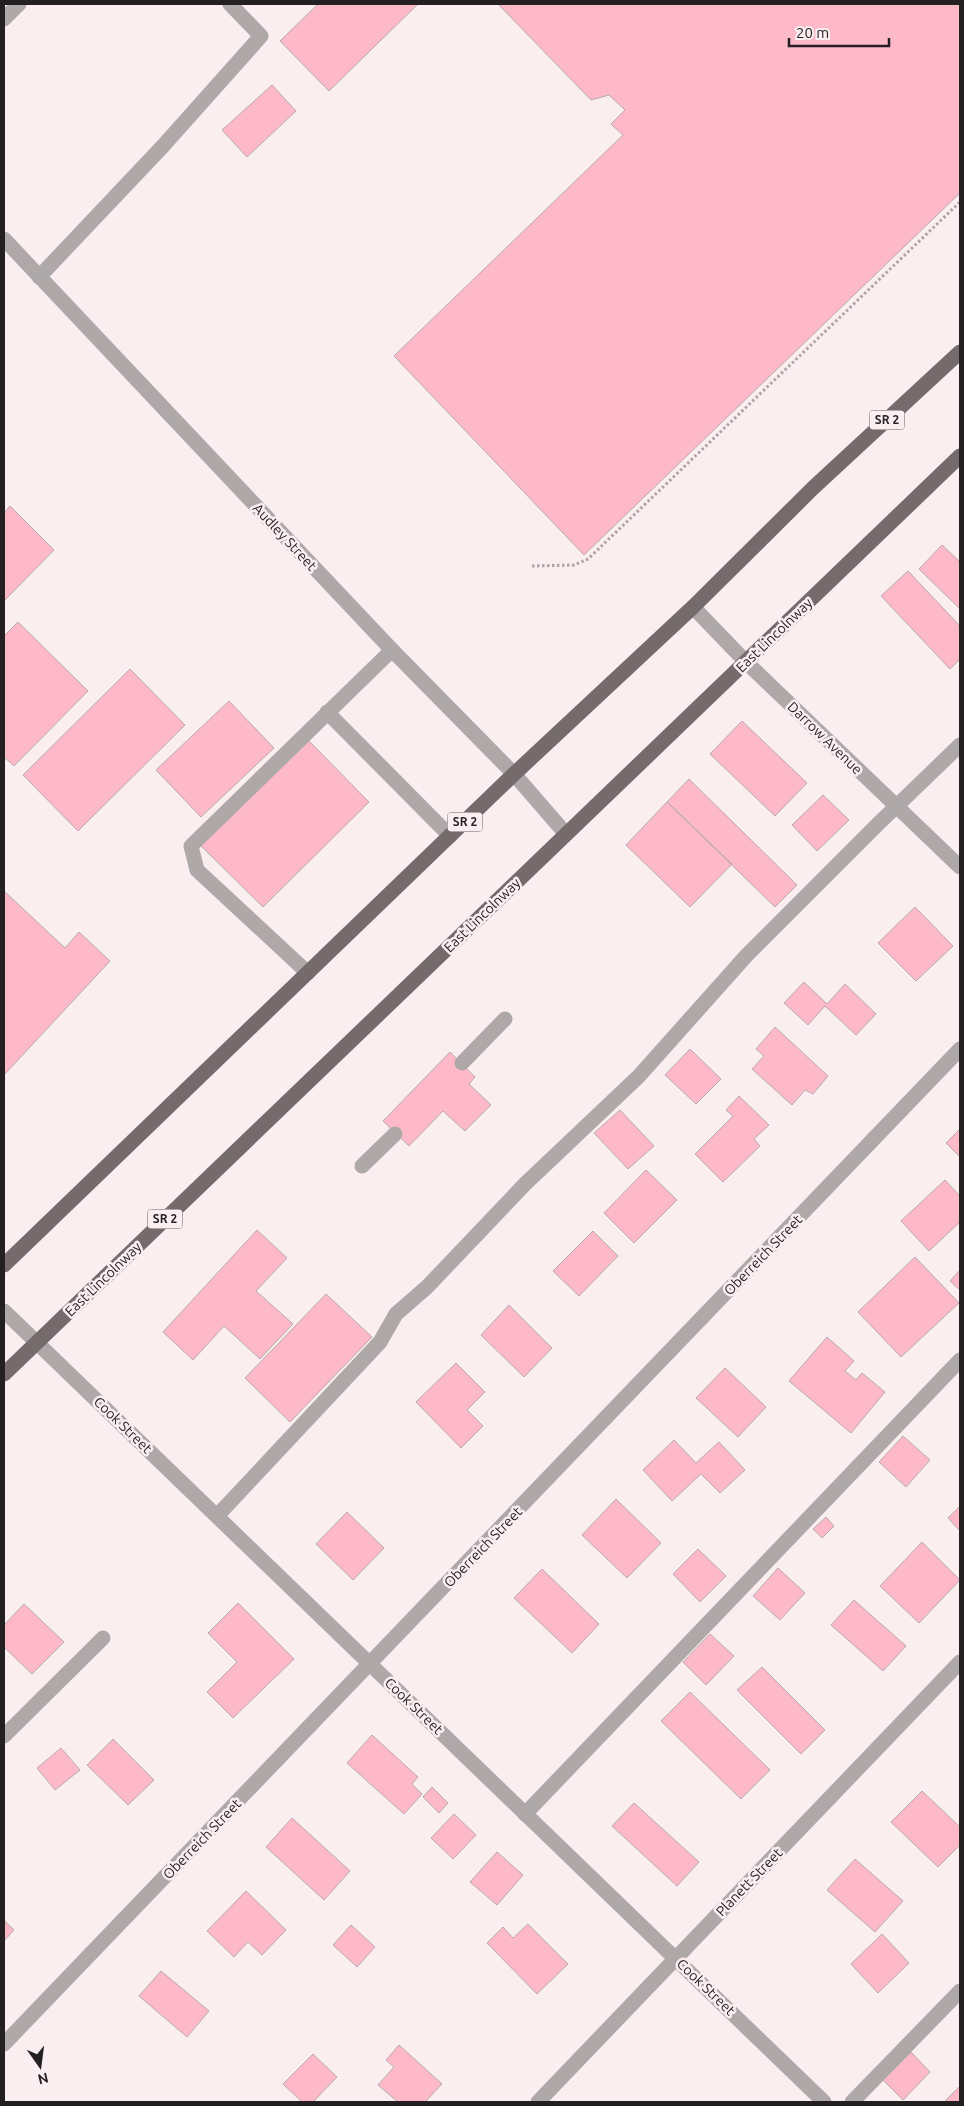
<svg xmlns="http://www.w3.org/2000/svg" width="964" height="2106" font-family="Ubuntu,sans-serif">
	<rect width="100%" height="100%" fill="#fbeef0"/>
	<path fill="#fdb9c8" stroke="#b7aaad" d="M318,4H418L329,91L280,41Z
		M498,4H960V193L584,555L394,356L623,135L611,124L625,110L609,95L591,100Z
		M272,85L296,111L247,157L222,130Z
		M10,506L54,550L4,601V513Z
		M942,545L960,562V609L919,569Z
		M908,571L960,626V659L950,669L881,596Z
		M18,622L88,691L14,766L4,757V636Z
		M130,669L185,725L78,831L23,775Z
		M229,701L274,748L201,817L156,770Z
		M742,721L807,783L775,816L710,754Z
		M306,738L369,802L263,907L199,844Z
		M689,779L797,885L775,907L667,802Z
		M823,795L849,820L817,851L792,825Z
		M667,802L732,864L690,907L626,845Z
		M4,891L65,948L79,932L110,961L4,1075Z
		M915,907L953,946L916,981L878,943Z
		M804,982L827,1004L845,984L876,1014L856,1035L825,1006L808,1025L784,1003Z
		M775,1027L828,1076L813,1094L805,1090L792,1105L752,1069L764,1056L756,1049Z
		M690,1049L721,1079L696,1104L665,1075Z
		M450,1052L475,1077L469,1084L491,1105L465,1131L443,1111L409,1146L383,1121Z
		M739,1096L769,1125L754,1139L760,1146L723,1182L695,1154L733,1116L726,1110Z
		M620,1110L654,1146L628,1169L594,1133Z
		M960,1129V1157L946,1143Z
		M646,1170L677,1200L634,1243L604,1213Z
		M945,1180L960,1196V1222L929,1251L901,1221Z
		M257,1230L287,1258L256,1291L293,1324L260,1359L224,1326L193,1360L163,1332Z
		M593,1231L618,1256L579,1296L553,1271Z
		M915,1257L959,1303L901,1357L858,1312Z
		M960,1270V1290L950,1281Z
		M326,1294L372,1337L290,1422L245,1378Z
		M509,1305L552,1348L524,1377L481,1335Z
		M827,1337L854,1361L845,1371L856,1380L862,1373L885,1392L851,1433L789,1381Z
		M456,1363L485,1392L467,1410L483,1426L461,1448L416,1402Z
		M725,1368L766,1407L738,1437L696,1398Z
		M903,1436L930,1460L906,1487L879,1462Z
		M674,1440L696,1463L719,1442L745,1470L720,1493L701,1474L672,1501L643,1470Z
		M616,1499L661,1543L627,1578L582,1535Z
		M960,1506V1531L948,1518Z
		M347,1512L384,1548L353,1580L316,1544Z
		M826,1517L834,1526L822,1538L813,1529Z
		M922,1542L960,1580L919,1623L880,1586Z
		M698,1549L726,1576L700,1602L673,1574Z
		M778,1568L805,1593L780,1620L753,1596Z
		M542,1569L599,1624L572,1653L514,1598Z
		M854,1600L906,1646L883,1671L831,1625Z
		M238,1603L294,1659L233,1718L207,1692L237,1662L208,1633Z
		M24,1604L64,1642L32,1674L4,1647V1625Z
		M710,1634L734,1656L706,1685L683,1662Z
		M762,1667L825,1730L801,1754L737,1690Z
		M690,1692L770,1770L741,1799L661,1721Z
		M372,1735L418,1777L412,1784L422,1794L404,1814L347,1763Z
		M113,1739L154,1780L128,1805L87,1765Z
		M61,1748L80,1770L55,1790L37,1768Z
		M432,1787L448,1803L439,1813L423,1797Z
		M922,1791L960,1827V1845L938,1867L891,1822Z
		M634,1803L699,1862L677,1886L612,1826Z
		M454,1814L476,1835L453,1859L431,1838Z
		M292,1818L350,1871L324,1900L266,1847Z
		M497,1852L523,1875L497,1905L470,1882Z
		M855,1859L903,1901L875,1932L827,1890Z
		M246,1891L286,1930L262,1955L248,1942L234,1957L207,1931Z
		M4,1920L14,1930L4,1941Z
		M528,1924L568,1964L537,1994L487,1943L503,1927L513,1938Z
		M351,1925L375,1947L357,1967L333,1945Z
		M882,1934L909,1963L878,1993L851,1964Z
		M161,1971L209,2011L187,2037L139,1996Z
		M399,2045L442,2084L425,2102H398L378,2085L394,2067L386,2060Z
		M911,2052L930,2072L903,2100L883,2080Z
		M313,2054L337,2077L313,2102H302L283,2084Z
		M960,2086V2102H944Z"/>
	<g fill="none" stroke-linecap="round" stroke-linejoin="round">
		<path stroke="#aea4a6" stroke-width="3" stroke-dasharray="2.5 2.5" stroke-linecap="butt" d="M532,566L574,565L588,559L960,202"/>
		<path stroke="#aea8a9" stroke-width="15" d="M4,19L19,4
			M39,277L163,146L261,36L230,4
			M327,712L450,836
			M308,973L197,870L191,846L392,650
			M462,1063L505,1019
			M362,1166L395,1134
			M217,1516L380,1342L396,1314L427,1287L525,1184L639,1076L746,956L878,824L960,745
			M4,1736L103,1638
			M525,1814L960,1360
			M852,2102L960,1991"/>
		<path stroke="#aea8a9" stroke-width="15" d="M4,239L392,650L514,774L566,834
			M693,607L746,662L960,867
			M4,1311L824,2102
			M4,2044L960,1049
			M538,2102L960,1662"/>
		<path stroke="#756b6d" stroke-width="15" d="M4,1265L514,774L693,607L813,488L960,352
			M4,1374L960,456"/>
	</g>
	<g text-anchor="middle" stroke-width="5" stroke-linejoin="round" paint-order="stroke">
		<g fill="#fbeef0" stroke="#645d5e" stroke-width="1">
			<rect x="869.5" y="410.5" width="35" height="19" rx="4"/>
			<rect x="447.5" y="812.5" width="35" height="19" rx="4"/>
			<rect x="147.5" y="1209.5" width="35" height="19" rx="4"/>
		</g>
		<g font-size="12" font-weight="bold" fill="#241f20">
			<text x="887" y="424">SR 2</text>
			<text x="465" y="826">SR 2</text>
			<text x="165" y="1223">SR 2</text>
		</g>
		<g font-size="14" fill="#241f20" stroke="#fbeef0">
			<text transform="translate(285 537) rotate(47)" y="5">Audley Street</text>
			<text transform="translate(774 635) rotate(-44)" y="5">East Lincolnway</text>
			<text transform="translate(825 738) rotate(44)" y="5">Darrow Avenue</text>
			<text transform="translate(482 915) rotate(-44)" y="5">East Lincolnway</text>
			<text transform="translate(763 1255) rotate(-46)" y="5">Oberreich Street</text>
			<text transform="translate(103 1279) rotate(-44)" y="5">East Lincolnway</text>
			<text transform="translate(123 1425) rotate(44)" y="5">Cook Street</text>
			<text transform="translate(483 1547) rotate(-46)" y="5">Oberreich Street</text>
			<text transform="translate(414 1706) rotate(44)" y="5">Cook Street</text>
			<text transform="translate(202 1839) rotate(-46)" y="5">Oberreich Street</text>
			<text transform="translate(749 1882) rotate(-46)" y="5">Planett Street</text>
			<text transform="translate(706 1987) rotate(44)" y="5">Cook Street</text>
		</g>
	</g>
	<rect width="964" height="2106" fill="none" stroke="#241f20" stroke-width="10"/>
	<g transform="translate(40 2066) rotate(166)" stroke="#fbeef0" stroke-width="4" paint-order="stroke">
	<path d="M0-4L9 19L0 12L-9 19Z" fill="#241f20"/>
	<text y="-8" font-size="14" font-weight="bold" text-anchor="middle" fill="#241f20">N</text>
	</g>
	<path d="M789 38v8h100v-8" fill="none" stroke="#241f20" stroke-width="2.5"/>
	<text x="796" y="38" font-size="15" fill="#241f20" stroke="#fbeef0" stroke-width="4" paint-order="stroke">20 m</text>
</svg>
